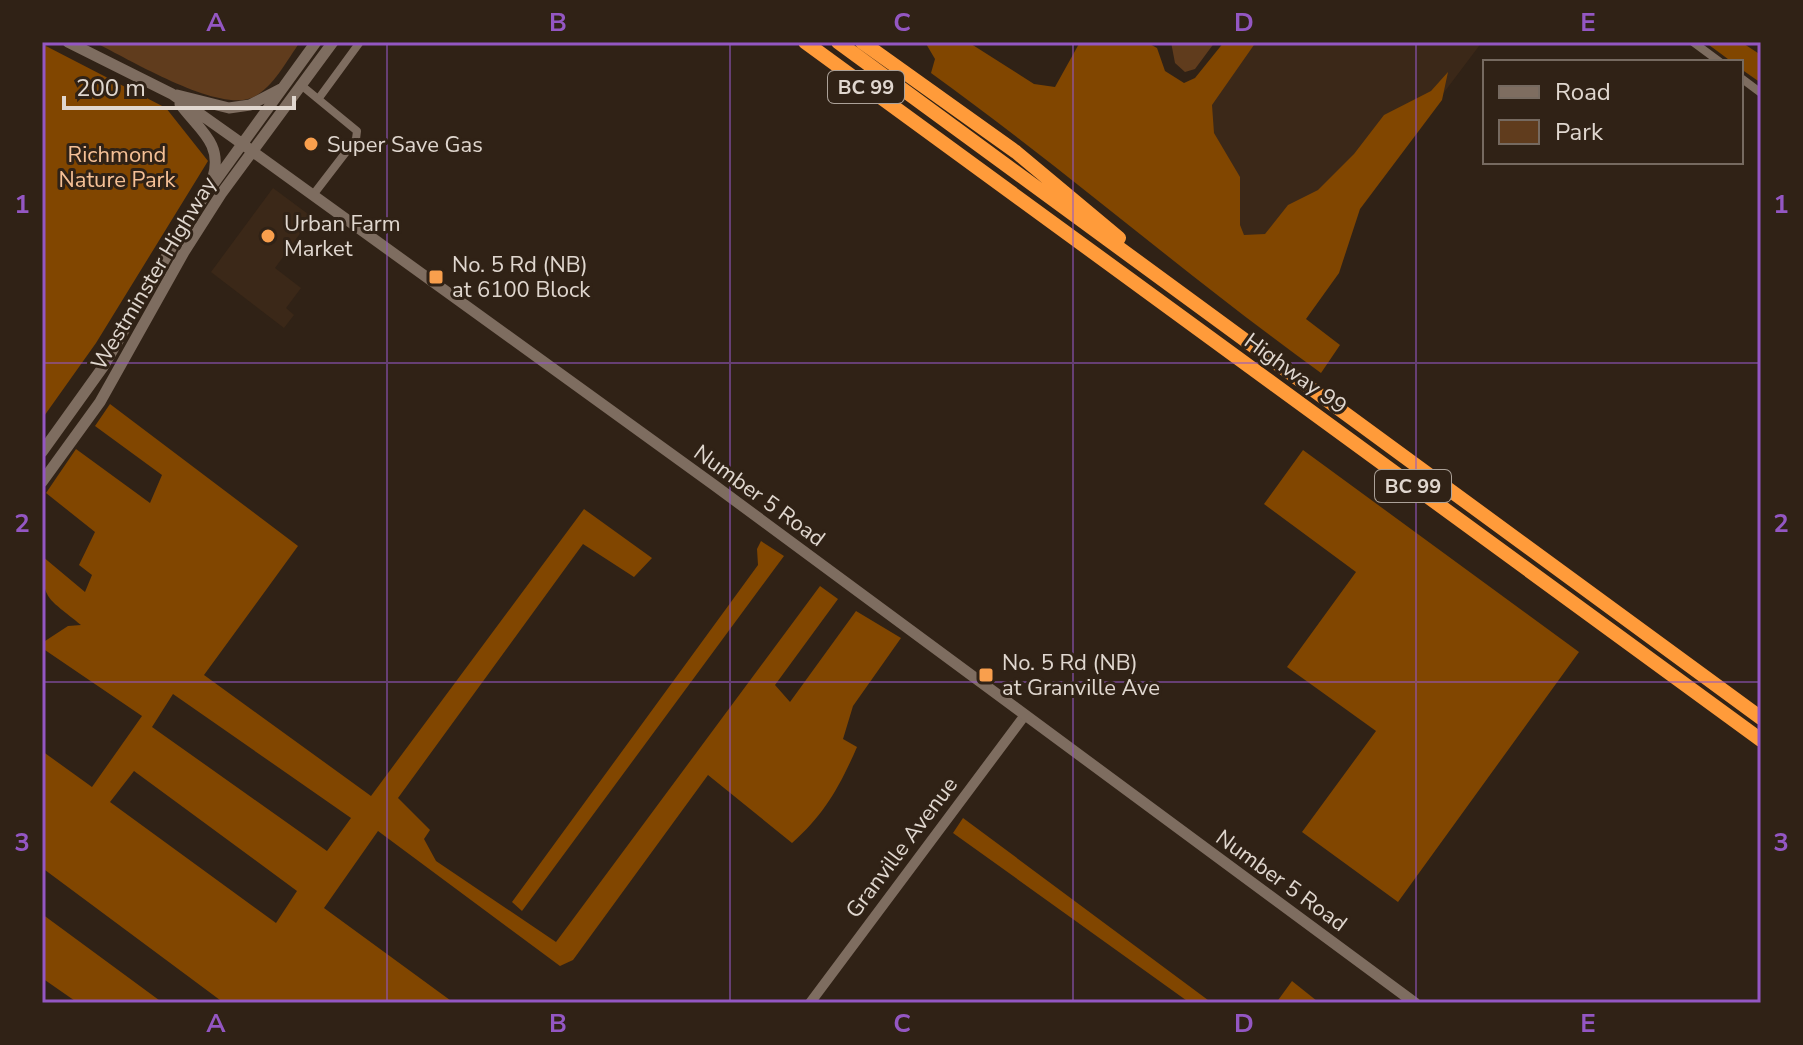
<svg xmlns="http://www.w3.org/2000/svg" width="1803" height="1045" font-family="'Nunito Sans',sans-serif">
	<rect width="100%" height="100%" fill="#302216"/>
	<path fill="#3b2818" d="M1240,42H1482L1293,293L1139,178Z
		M273,188L312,217L275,268L301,288L286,308L294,315L284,328L211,272Z"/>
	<path fill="#603c1d" d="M94,42H300C287,60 272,90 251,98C216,112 127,58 94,42Z
		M1171,42H1215L1195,69L1185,72L1175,63Z"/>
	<path fill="#814600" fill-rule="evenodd" d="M925,42H968L1034,84L1055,87L1080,42L1148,43L1157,48L1165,71L1184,83L1195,78L1224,42H1256L1212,105L1214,133L1240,177V225L1244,235L1265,234L1288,205L1318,190L1354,154L1384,115L1431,91L1448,72L1442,100L1360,209L1339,273L1306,319L1340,345L1321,373C1188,277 1064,169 931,73L935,59Z
		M1705,42H1741L1761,55V83L1741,69V62H1732Z
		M42,44L166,108L208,161L96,343L42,419Z
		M110,404L298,546L204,675L371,796L584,509L652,558L634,577L583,544L398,798L430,830L424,839L436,861L556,942L820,586L838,599L775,685L790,702L856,611L901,638L853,706L843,739L857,747C840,786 824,815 792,843L708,775L573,960L560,966L378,831L324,908L454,1003H224L45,870L42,873V751L92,787L142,716L42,648V643L68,626L81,625C48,597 42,602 42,556L85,592L92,575L79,565L95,532L46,493L76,449L150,503L162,475L95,426ZM173,694L351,818L327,851L152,727ZM134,771L297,891L276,923L110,802Z
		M1303,450L1579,652L1398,902L1302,832L1376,731L1287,667L1356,572L1264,504Z
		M761,541L784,556L522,911L512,902L758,565L757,549Z
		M963,818L1212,1003H1190L953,833Z
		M42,914L163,1003H78L42,978Z
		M1292,981L1317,1001L1321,1003H1276Z"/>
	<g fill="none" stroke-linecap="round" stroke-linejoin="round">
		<path stroke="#7e6d60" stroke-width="8" d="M1693,42L1720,62
			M1741,78L1761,93
			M301,85L357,131L356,139L313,195
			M319,98L360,42"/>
		<path stroke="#7e6d60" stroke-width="10" d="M810,1003L1025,715"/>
		<path stroke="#7e6d60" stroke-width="11" d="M68,42L172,94L234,138L714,485L1415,1003
			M177,95L229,108L250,105L281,89
			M180,104C199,130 223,143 213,177
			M42,452L103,367L188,219L316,42
			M42,482L100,402L184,252L221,194L333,42"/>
		<path stroke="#ff9b3a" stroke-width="14" d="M805,42L1761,740
			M838,42L1761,718
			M862,42L1016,152L1119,238"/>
	</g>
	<path fill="none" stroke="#9457c3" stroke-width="2" stroke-opacity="0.55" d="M387,42V1003M730,42V1003M1073,42V1003M1416,42V1003M42,363H1761M42,682H1761"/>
	<g fill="#f99f4d" stroke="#302216" stroke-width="3">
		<circle cx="311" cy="144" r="8"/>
		<circle cx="268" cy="236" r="8"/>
		<rect x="428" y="269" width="16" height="16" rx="4"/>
		<rect x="978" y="667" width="16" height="16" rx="4"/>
	</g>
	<g text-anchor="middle" stroke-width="6" stroke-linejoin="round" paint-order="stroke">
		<g fill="#302216" stroke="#aba198" stroke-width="2">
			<rect x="828" y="71" width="76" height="32" rx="6"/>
			<rect x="1375" y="470" width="76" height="32" rx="6"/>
		</g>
		<g font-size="20" font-weight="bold" fill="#e0d7cf">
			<text x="866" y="94">BC 99</text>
			<text x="1413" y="493">BC 99</text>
		</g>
		<g font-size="22" fill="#e0d7cf" stroke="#302216" text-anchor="start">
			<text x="327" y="152">Super Save Gas</text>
			<text x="284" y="231">Urban Farm<tspan x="284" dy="25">Market</tspan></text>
			<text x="452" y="272">No. 5 Rd (NB)<tspan x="452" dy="25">at 6100 Block</tspan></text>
			<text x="1002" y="670">No. 5 Rd (NB)<tspan x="1002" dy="25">at Granville Ave</tspan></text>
		</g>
		<g font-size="22" fill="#f5c096" stroke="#302216">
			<text x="117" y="162">Richmond<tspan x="117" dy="25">Nature Park</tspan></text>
		</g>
		<g font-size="22" fill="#e0d7cf" stroke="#302216">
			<text transform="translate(153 273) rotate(-59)" y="8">Westminster Highway</text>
			<text transform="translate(1296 373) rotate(36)" y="8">Highway 99</text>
			<text transform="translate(760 495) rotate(36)" y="8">Number 5 Road</text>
			<text transform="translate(901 847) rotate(-53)" y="8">Granville Avenue</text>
			<text transform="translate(1282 880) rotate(36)" y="8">Number 5 Road</text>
		</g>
	</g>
	<rect width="1803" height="1045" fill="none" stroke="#302216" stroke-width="88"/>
	<rect x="1483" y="60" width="260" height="104" fill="#302216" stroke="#766a60" stroke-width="2"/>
	<rect x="1499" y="86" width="40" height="12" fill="#7e6d60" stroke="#766a60" stroke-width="2"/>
	<text x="1555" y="100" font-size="24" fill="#e0d7cf">Road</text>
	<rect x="1499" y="120" width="40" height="24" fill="#603c1d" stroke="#766a60" stroke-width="2"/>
	<text x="1555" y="140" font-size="24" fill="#e0d7cf">Park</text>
	<path d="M64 96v12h230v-12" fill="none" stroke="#e0d7cf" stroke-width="4"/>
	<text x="76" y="96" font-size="24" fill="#e0d7cf" stroke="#302216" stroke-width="6" paint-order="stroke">200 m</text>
	<rect x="44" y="44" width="1715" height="957" fill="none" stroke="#9457c3" stroke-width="3"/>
	<g font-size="26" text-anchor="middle" font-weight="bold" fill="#9457c3">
		<text x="216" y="31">A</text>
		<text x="558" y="31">B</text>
		<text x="902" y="31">C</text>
		<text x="1244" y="31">D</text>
		<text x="1588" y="31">E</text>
		<text x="22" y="213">1</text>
		<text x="1781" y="213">1</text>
		<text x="22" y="532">2</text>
		<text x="1781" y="532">2</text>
		<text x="22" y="851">3</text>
		<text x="1781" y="851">3</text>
		<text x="216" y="1032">A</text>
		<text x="558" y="1032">B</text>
		<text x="902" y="1032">C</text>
		<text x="1244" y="1032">D</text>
		<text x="1588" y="1032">E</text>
	</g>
</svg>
